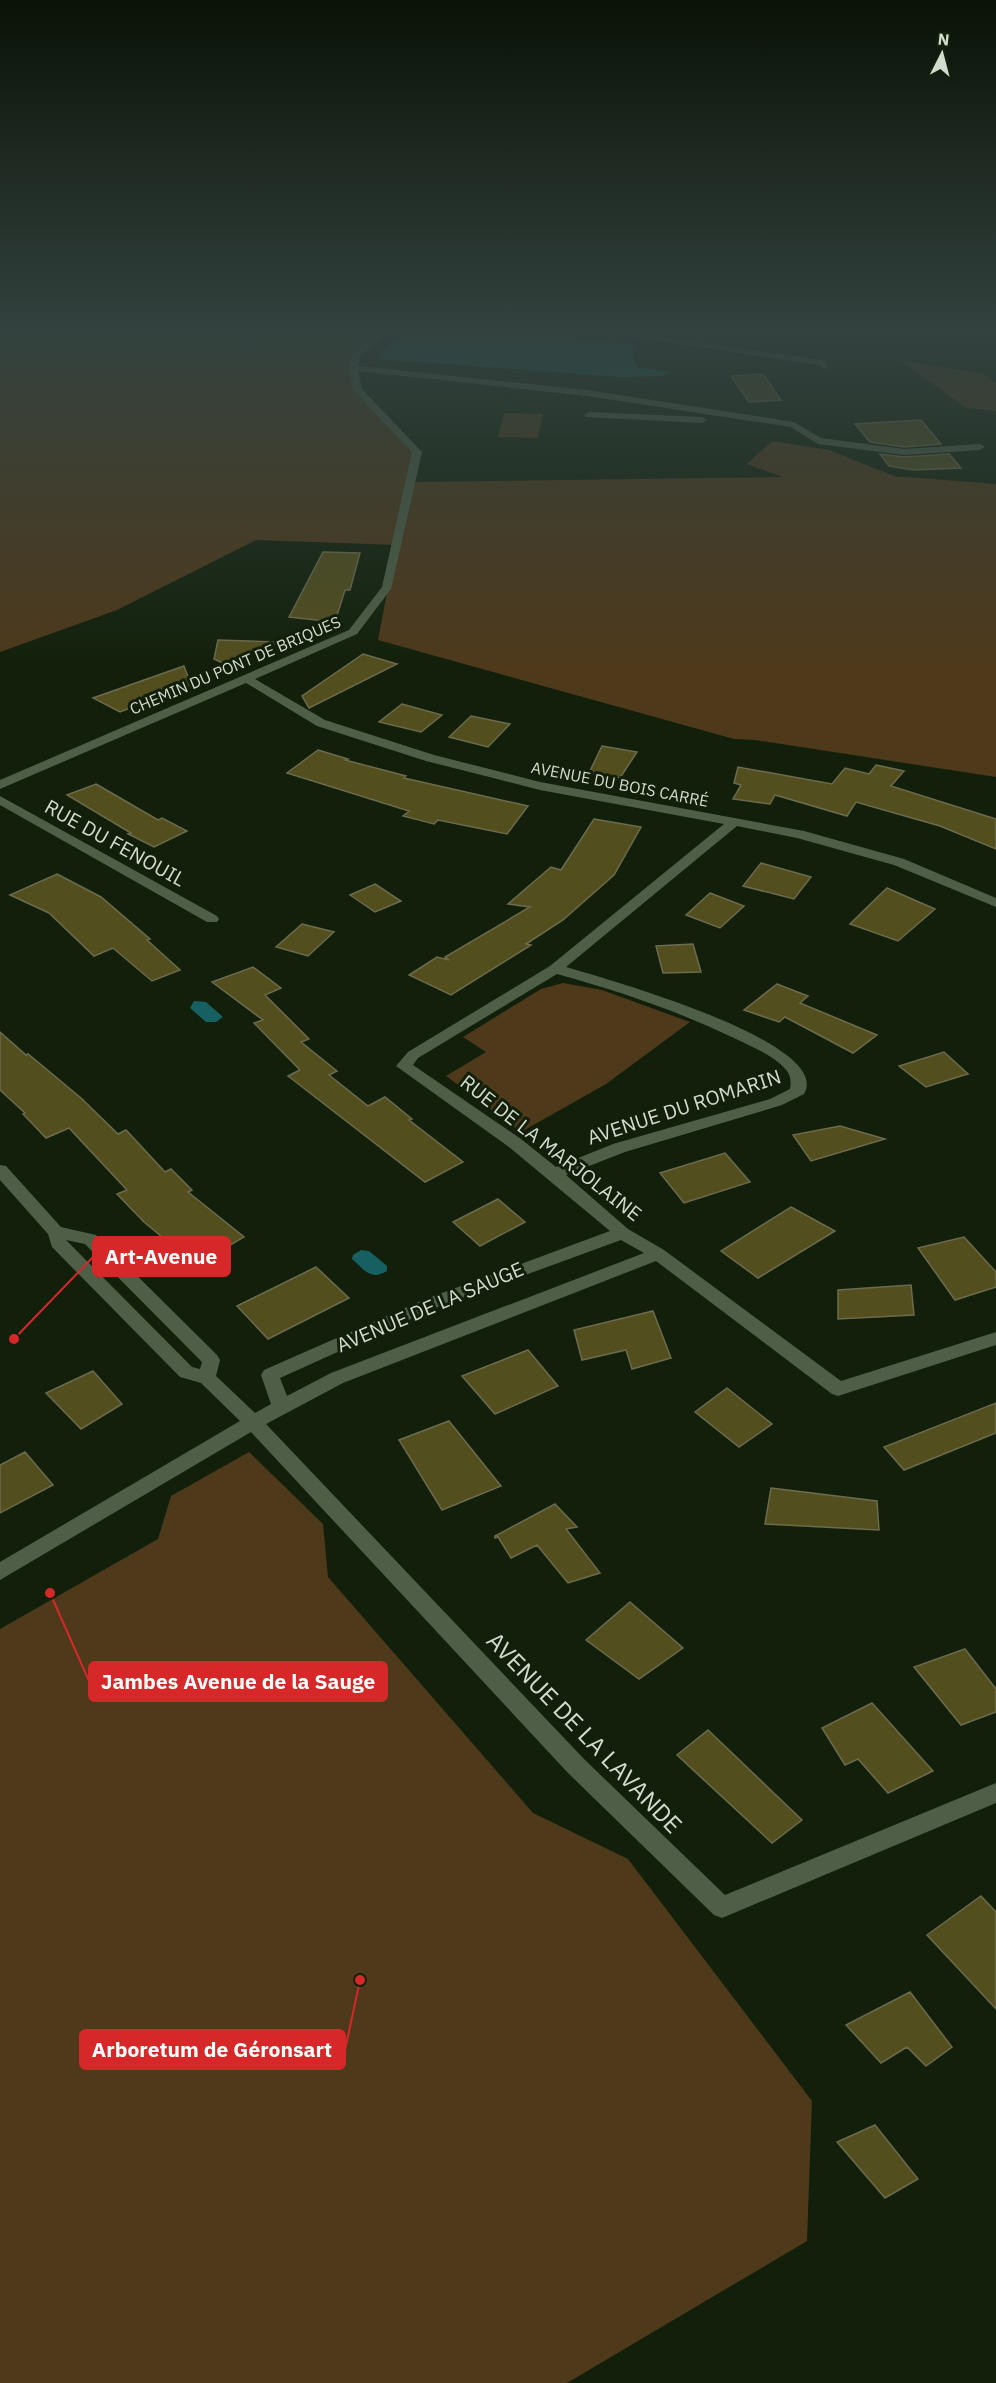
<svg xmlns="http://www.w3.org/2000/svg" width="996" height="2383" font-family="'IBM Plex Sans',sans-serif">
	<rect width="100%" height="100%" fill="#12200b"/>
	<path fill="#4e391b" d="M0,331H389L356,355L358,390L417,452L411,482L783,477L747,464L772,441L829,450L894,476L996,484V777L755,740L734,739L378,640L396,545L256,540L117,610L0,652Z
		M900,360L983,374L996,383V411L966,408Z
		M504,413L543,414L538,438L498,437Z
		M563,983L602,990L690,1022L606,1084L521,1132L446,1076L486,1052L463,1037L541,989Z
		M249,1452L323,1524L328,1577L533,1813L628,1859L812,2101L807,2241L567,2383H0V1629L158,1539L171,1496Z"/>
	<path fill="#166061" d="M407,331H547L585,340L637,345L633,356L637,367L670,372L664,376L622,377L379,359L382,350Z
		M194,1001L206,1002L223,1017L216,1022H206L190,1008Z
		M361,1250L369,1251L387,1266V1271C370,1281 365,1270 352,1259L353,1255Z"/>
	<path fill="#524e1e" stroke="#6c6b4e" stroke-width="1.5" d="M763,374L781,400L749,402L731,376Z
		M921,420L941,444L904,447L870,442L855,424Z
		M880,454L904,457L949,454L961,468L914,470L889,466Z
		M323,552L360,553L350,590H345L335,622L289,617Z
		M218,640L279,642L227,665L214,659Z
		M363,654L397,664L309,708L302,696Z
		M184,666L191,685L120,712L93,698Z
		M402,704L442,715L421,732L379,722Z
		M471,716L510,724L488,747L449,737Z
		M602,746L637,752L620,778L589,773Z
		M318,750L348,759L345,760L406,776L404,778L528,806L507,834L438,820L434,824L403,816L409,811L287,773Z
		M876,765L904,771L891,786L996,819V849L940,826L856,802L847,816L775,795L770,804L733,799L741,785L734,783L738,767L832,784L845,768L869,774Z
		M96,784L158,820L162,818L187,831L154,847L128,834L131,833L67,795Z
		M594,819L641,827L614,875L563,920L526,944L531,945L451,995L409,975L437,957L449,960L445,957L530,907L508,904L551,867L561,870Z
		M761,863L811,877L794,899L743,886Z
		M57,874L101,897L150,939L147,940L180,970L152,981L113,948L94,956L49,913L10,895Z
		M375,884L401,901L375,912L350,895Z
		M887,888L935,909L898,941L850,924Z
		M710,893L744,906L720,928L686,915Z
		M302,924L334,932L308,956L276,947Z
		M693,944L701,972L663,973L656,946Z
		M253,967L281,988L265,995L309,1039L301,1042L337,1071L329,1075L368,1106L385,1097L412,1119L409,1120L463,1162L425,1182L288,1076L300,1070L254,1023L263,1020L212,982Z
		M777,984L808,996L800,1003L877,1035L853,1053L785,1017L779,1022L744,1010Z
		M0,1032L26,1055L28,1054L81,1098L118,1134L126,1130L165,1172L171,1169L192,1190L188,1192L244,1237L196,1265L144,1222L117,1194L127,1190L69,1128L46,1138L23,1114L25,1113L0,1090Z
		M944,1052L968,1074L926,1087L899,1066Z
		M840,1126L885,1139L811,1161L793,1135Z
		M725,1153L750,1182L684,1203L660,1173Z
		M498,1199L525,1222L480,1246L453,1222Z
		M791,1207L835,1231L758,1278L721,1251Z
		M964,1237L996,1272V1287L955,1300L918,1248Z
		M316,1267L349,1298L268,1339L237,1306Z
		M911,1285L914,1315L838,1319V1290Z
		M653,1311L671,1358L632,1369L626,1350L582,1360L574,1330Z
		M528,1350L558,1386L495,1414L462,1376Z
		M93,1371L122,1404L81,1429L46,1393Z
		M727,1388L772,1424L739,1447L695,1412Z
		M996,1403V1433L904,1470L884,1447Z
		M449,1421L501,1486L442,1510L399,1440Z
		M25,1452L53,1485L0,1513V1465Z
		M771,1488L877,1501L879,1530L765,1524Z
		M555,1504L577,1527L566,1529L600,1573L568,1583L537,1545L511,1558L498,1537L495,1538V1536Z
		M630,1602L683,1648L639,1679L586,1640Z
		M965,1649L996,1689V1712L961,1725L914,1667Z
		M872,1703L933,1771L888,1793L858,1759L845,1765L822,1728Z
		M708,1730L802,1820L772,1843L677,1755Z
		M981,1896L996,1912V2009L927,1935Z
		M910,1992L952,2047L926,2066L907,2047L881,2063L846,2025Z
		M875,2125L918,2179L885,2198L837,2142Z"/>
	<g fill="none" stroke-linecap="round" stroke-linejoin="round">
		<path fill="#4f5f47" fill-rule="evenodd" d="M383,331H393L360,356L358,366L587,390L794,422L821,438L904,449L980,444L985,447L980,450L904,455L818,444L791,427L587,396L358,371L362,389L422,452L391,589L357,634L255,679L325,720L434,755L540,782L804,831L904,859L996,898V907L894,865L797,838L737,826L566,967C600,977 835,1042 804,1094L782,1105L625,1152L566,1175L628,1229L664,1250L841,1381L996,1332V1345L838,1396L832,1394L656,1261L343,1383L266,1424L584,1759L725,1895L996,1783V1803L722,1918L714,1915L568,1773L251,1432L0,1580V1562L240,1421L201,1383L180,1377L52,1247L48,1234L0,1180V1165L6,1166L61,1227L96,1235L217,1355L220,1360L216,1376L255,1413L271,1404L261,1375L264,1370L423,1300L610,1231L509,1147L396,1066L408,1052L550,966L724,824L540,790L426,761L317,726L246,683L0,789V780L349,630L382,587L412,452L353,390L349,368L352,355ZM557,974C619,991 678,1011 736,1039C752,1047 776,1056 787,1071C791,1076 791,1083 790,1089L770,1099L613,1144L556,1167L521,1139L413,1065L418,1058ZM66,1240L85,1244L202,1362L200,1369L192,1367ZM621,1240L644,1253L331,1373L287,1396L280,1378L435,1308Z
			M591,331H615L822,360L829,366L825,369L819,365Z
			M589,412L702,417L707,420L702,423L586,417L584,415Z
			M0,796L217,916L219,919L217,922H207L0,805Z"/>
	</g>
	<linearGradient id="sky" x2="0" y2="1"><stop stop-color="#0a1206"/><stop offset="0.5" stop-color="#33423f"/><stop offset="1" stop-color="#33423f" stop-opacity="0"/></linearGradient>
	<rect width="996" height="665" fill="url(#sky)"/>
	<g text-anchor="middle" stroke-width="6" stroke-linejoin="round" paint-order="stroke">
		<g font-size="16" fill="#d2dcce" stroke="#12200b">
			<text transform="translate(235 665) rotate(-23)" y="6">CHEMIN DU PONT DE BRIQUES</text>
			<text transform="translate(620 784) rotate(11)" y="6">AVENUE DU BOIS CARRÉ</text>
		</g>
		<g font-size="20" fill="#d2dcce" stroke="#12200b">
			<text transform="translate(115 843) rotate(29)" y="7">RUE DU FENOUIL</text>
			<text transform="translate(684 1107) rotate(-18)" y="7">AVENUE DU ROMARIN</text>
			<text transform="translate(551 1148) rotate(38)" y="7">RUE DE LA MARJOLAINE</text>
			<text transform="translate(430 1307) rotate(-23)" y="7">AVENUE DE LA SAUGE</text>
		</g>
		<g font-size="24" fill="#d2dcce" stroke="#12200b">
			<text transform="translate(584 1733) rotate(46)" y="8">AVENUE DE LA LAVANDE</text>
		</g>
	</g>
	<path fill="none" stroke="#d62828" stroke-width="2" d="M14 1339L93 1257M50 1593L89 1681M360 1980L345 2050"/>
	<g fill="#d62828" stroke="#12200b" stroke-width="2">
		<circle cx="14" cy="1339" r="6"/>
		<circle cx="50" cy="1593" r="6"/>
		<circle cx="360" cy="1980" r="6"/>
	</g>
	<g fill="#d62828" stroke="#d62828" stroke-width="2">
		<rect x="93" y="1237" width="137" height="39" rx="6"/>
		<rect x="89" y="1662" width="298" height="39" rx="6"/>
		<rect x="80" y="2030" width="265" height="39" rx="6"/>
	</g>
	<g font-size="21" text-anchor="middle" font-weight="bold" fill="#fff">
		<text x="161" y="1264">Art-Avenue</text>
		<text x="238" y="1689">Jambes Avenue de la Sauge</text>
		<text x="212" y="2057">Arboretum de Géronsart</text>
	</g>
	<g transform="translate(942 54) rotate(6)" stroke="#12200b" stroke-width="4.5" paint-order="stroke">
	<path d="M0-4.5L10 22L0 15L-10 22Z" fill="#d2dcce"/>
	<text y="-9" font-size="16" font-weight="bold" text-anchor="middle" fill="#d2dcce">N</text>
	</g>
</svg>
